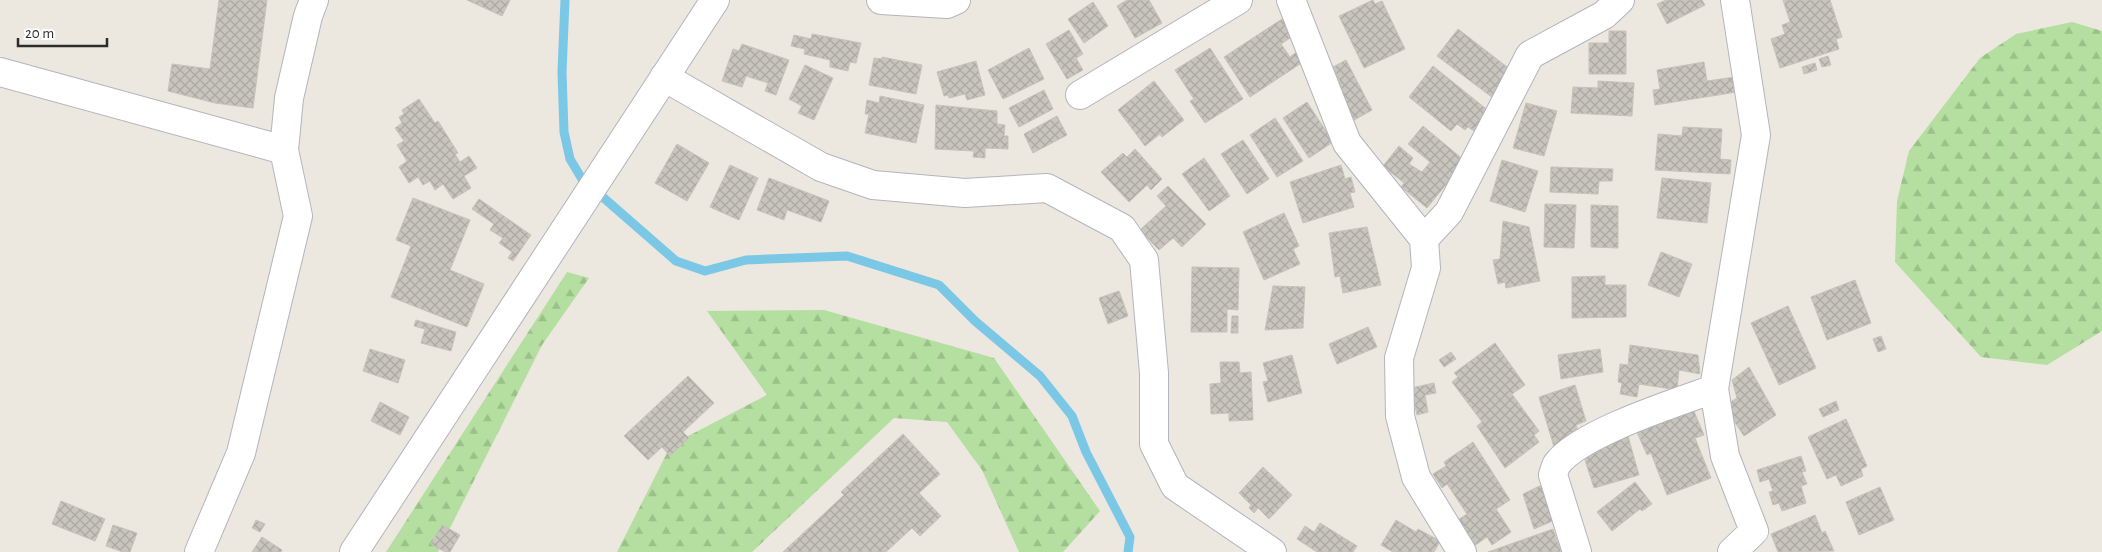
<svg xmlns="http://www.w3.org/2000/svg" width="2102" height="552" font-family="'Alegreya Sans',sans-serif">
	<defs>
		<pattern id="forest-firs" width="22" height="20" patternUnits="userSpaceOnUse" patternTransform="scale(1.25)"><rect width="22" height="20" fill="#b4dfa0"/><path d="M5 1l3.5 6h-7zM16 11l3.5 6h-7z" fill="#9bc08a"/></pattern>
		<pattern id="building-cross-hatch" width="8" height="8" patternUnits="userSpaceOnUse" patternTransform="scale(1.25)"><rect width="8" height="8" fill="#c8c5be"/><path d="M0 0l8 8M0 8l8-8" fill="none" stroke="#aca9a3"/></pattern>
	</defs>
	<rect width="100%" height="100%" fill="#ece7df"/>
	<path fill="url(#forest-firs)" d="M2072,22L2102,31V331L2047,365L1981,357L1895,262L1897,201L1909,151L1980,58L2016,34Z
		M567,272L589,278L542,345L438,552H386Z
		M824,310L994,358L1100,511L1063,552H1019L982,470L947,422L894,418L752,552H617L671,445L767,395L707,311Z"/>
	<g fill="none" stroke-linecap="round" stroke-linejoin="round">
		<path stroke="#7ac7e6" stroke-width="9" d="M565,0L562,72L564,132L570,159L582,179L676,261L705,271L746,260L847,256L939,285L975,321L1040,376L1072,416L1086,452L1130,537L1128,552"/>
	</g>
	<path fill="url(#building-cross-hatch)" stroke="#c8c3b9" d="M219,0H267L253,108L215,103L168,91L172,64L210,69Z
		M467,0H510L502,16Z
		M1127,0H1149L1162,23L1135,38L1117,6Z
		M1373,0L1375,4L1382,1L1405,49L1364,68L1339,16Z
		M1666,0H1702L1705,5L1667,24L1657,4Z
		M1783,0H1830L1842,37L1836,39L1839,49L1780,68L1771,39L1785,34L1782,25L1790,22Z
		M1093,2L1108,26L1084,43L1068,19Z
		M1282,19L1293,36L1281,44L1290,57L1299,50L1306,60L1250,97L1224,57Z
		M1458,29L1511,70L1493,98L1437,56Z
		M1069,30L1083,54L1076,58L1083,70L1067,79L1046,44Z
		M1609,31H1626V74H1589V43H1609Z
		M812,34L861,43L856,63L850,62L848,71L830,67V60L804,54L805,49L791,46L794,35L811,39Z
		M742,44L789,60L776,95L765,91L768,83L746,76L742,87L722,81L733,49L739,51Z
		M1029,48L1044,79L1003,99L988,70Z
		M1210,48L1243,99L1205,123L1190,101L1194,99L1175,70Z
		M1828,56L1831,65L1822,67L1819,59Z
		M882,57L922,65L916,94L869,85L874,58L882,59Z
		M1346,60L1372,110L1349,123L1337,85L1340,82L1333,67Z
		M976,61L985,95L967,100L965,94L949,98L948,95L944,96L937,72Z
		M1704,62L1707,81L1735,77L1737,92L1655,105L1653,90L1660,89L1657,70Z
		M1815,63L1817,70L1804,74L1802,67Z
		M805,65L833,78L814,120L798,113L802,106L789,99Z
		M1433,66L1490,112L1477,133L1468,127L1465,130L1457,124L1451,131L1409,97Z
		M1154,81L1184,120L1162,137L1160,134L1145,146L1118,110Z
		M1598,81L1634,83L1632,116L1571,113L1573,87L1598,88Z
		M1044,90L1053,109L1019,127L1009,108Z
		M880,96L924,105L916,143L865,133L869,114H865L867,100L879,103Z
		M419,99L435,123L438,121L458,153L455,154L460,162L469,156L477,168L464,176L471,188L453,199L443,184L435,190L430,181L423,185L418,177L409,183L399,167L407,161L397,145L404,141L395,128L402,123L399,117L404,114L402,110Z
		M1307,102L1333,142L1309,158L1283,118Z
		M1526,103L1557,111L1544,156L1513,148Z
		M936,105L997,111V124L1005,125L1004,136H1008V149L985,148V158L973,157L974,151L935,149Z
		M1057,116L1067,135L1033,153L1024,134Z
		M1275,118L1303,161L1277,177L1250,135Z
		M1423,126L1465,161L1427,208L1401,187L1404,183L1383,166L1399,146L1413,158L1409,164L1422,172L1430,162L1408,144Z
		M1683,127L1722,129L1720,159L1731,160L1730,174L1655,170L1658,134L1682,136Z
		M1243,140L1269,179L1247,194L1221,154Z
		M677,144L709,163L687,201L655,183Z
		M1135,149L1162,179L1151,190L1147,185L1129,202L1101,172L1123,153L1127,157Z
		M1204,158L1230,196L1209,211L1182,174Z
		M1502,160L1538,171L1525,212L1490,201Z
		M730,165L758,178L739,220L710,207Z
		M1341,165L1345,179L1351,177L1355,192L1350,193L1354,207L1303,223L1290,182Z
		M1551,167L1613,169L1612,181H1599L1598,194L1550,192Z
		M769,178L829,201L821,222L787,210L784,220L757,210Z
		M1662,178L1711,183L1707,223L1657,218Z
		M1168,186L1206,224L1182,247L1173,238L1159,250L1140,230L1166,206L1157,196Z
		M413,198L470,220L450,270L484,284L467,327L391,297L411,246L396,240Z
		M479,199L531,235L513,261L508,258L512,252L499,243L503,238L490,230L494,224L472,209Z
		M1545,204L1576,205L1574,248L1544,247Z
		M1591,205L1618,206V248L1591,247Z
		M1284,213L1299,246L1293,249L1300,264L1264,280L1243,232Z
		M1503,221L1529,227L1540,281L1506,288L1505,282L1498,284L1493,260L1500,259Z
		M1367,227L1381,285L1343,293L1340,276L1335,277L1329,233Z
		M1661,252L1692,264L1679,297L1648,285Z
		M1192,267L1239,268L1238,310L1227,309V332H1191Z
		M1605,276V285H1626V317L1572,318V277Z
		M1855,280L1871,323L1827,340L1811,297Z
		M1273,286L1305,287L1303,328L1265,330Z
		M1119,291L1128,316L1108,324L1099,298Z
		M1788,306L1816,368L1779,385L1751,323Z
		M1232,316H1238V333H1231Z
		M416,320L456,332L451,351L421,343L425,329L414,326Z
		M1368,327L1377,347L1337,364L1329,344Z
		M1881,336L1886,349L1878,352L1873,339Z
		M1495,343L1525,385L1512,394L1539,431L1534,435L1539,442L1505,468L1477,426L1482,422L1452,382L1458,377L1454,373Z
		M1630,345L1698,355L1700,374L1679,370L1677,390L1639,384L1637,397L1620,394L1622,383L1618,382L1620,364L1628,365Z
		M370,349L405,360L398,383L363,371Z
		M1600,349L1603,372L1561,379L1558,355Z
		M1451,352L1456,359L1444,367L1439,360Z
		M1292,355L1302,393L1268,402L1263,382L1268,381L1263,363Z
		M1220,362H1239L1240,373L1251,372L1253,420L1229,421V413L1211,414L1210,384L1221,383Z
		M1749,367L1776,415L1744,436L1724,406L1737,398L1732,380Z
		M688,376L714,403L683,432L689,438L670,456L662,447L648,460L624,436Z
		M1434,383L1436,393L1425,395L1428,412L1417,415L1411,388Z
		M1575,385L1586,421L1576,425L1581,439L1554,447L1539,397Z
		M1836,401L1839,410L1823,417L1819,409Z
		M380,402L409,417L400,435L371,421Z
		M1693,409L1704,435L1695,438L1711,478L1667,495L1651,453L1647,455L1637,432Z
		M1846,419L1867,466L1861,469L1863,476L1841,486L1836,475L1827,479L1808,437Z
		M903,434L940,474L919,493L941,516L920,536L912,528L886,552H783L844,495L841,492Z
		M1628,436L1639,475L1594,488L1584,457L1598,452L1597,446Z
		M1473,442L1510,500L1496,509L1511,532L1492,545L1487,537L1474,546L1458,520L1467,514L1447,484L1442,488L1433,474L1446,466L1444,462Z
		M1801,456L1806,471L1802,472L1807,484L1801,486L1806,503L1782,511L1779,503L1773,505L1769,492L1773,491L1769,479L1760,482L1757,470Z
		M1263,467L1292,495L1269,519L1258,508L1254,513L1249,508L1251,505L1239,493Z
		M1548,482L1555,520L1534,529L1523,494Z
		M1635,482L1652,504L1642,511L1640,509L1612,531L1597,512Z
		M1880,487L1894,520L1859,535L1846,502Z
		M61,501L105,519L95,541L52,524Z
		M1815,515L1822,533L1825,531L1834,551L1778,552L1771,534Z
		M256,520L265,524L260,532L252,528Z
		M1396,520L1416,532L1418,529L1440,541L1434,552H1393L1381,545Z
		M1320,523L1357,546L1353,552H1317L1297,539L1305,526L1314,532Z
		M113,525L137,533L130,552H123L106,546Z
		M442,525L460,535L450,552H445L431,544Z
		M1553,529L1561,552H1488Z
		M262,537L282,550L281,552H252Z"/>
	<g fill="none" stroke-linecap="round" stroke-linejoin="round">
		<g stroke="#b3b5be" stroke-width="30">
			<path id="minor" d="M1291,0L1347,143L1424,239L1426,268L1399,358L1400,416L1416,477L1462,552
				M0,72L284,150
				M1080,95L1238,0
				M1424,239L1449,212L1530,55L1604,15L1620,0
				M199,552L241,453L298,216L284,150L289,98L308,16L314,0
				M1577,552L1553,475C1554,472 1555,467 1557,464C1580,433 1675,403 1714,389
				M1732,552L1754,531L1725,456L1714,389L1756,135L1735,0"/>
		</g>
		<g stroke="#b3b5be" stroke-width="30">
			<path id="tertiary" d="M881,0L947,4L956,0
				M664,77L821,167L873,185L965,193L1047,188L1122,228L1144,260L1154,373V444L1175,486L1272,552
				M354,552L715,0"/>
		</g>
		<use href="#minor" stroke="#fff" stroke-width="28"/>
		<use href="#tertiary" stroke="#fff" stroke-width="28"/>
	</g>
	<path d="M18 38v8h89v-8" fill="none" stroke="#2c2c2c" stroke-width="2.5"/>
	<text x="25" y="38" font-size="15" fill="#2c2c2c" stroke="#ffffff" stroke-width="4" paint-order="stroke">20 m</text>
</svg>
